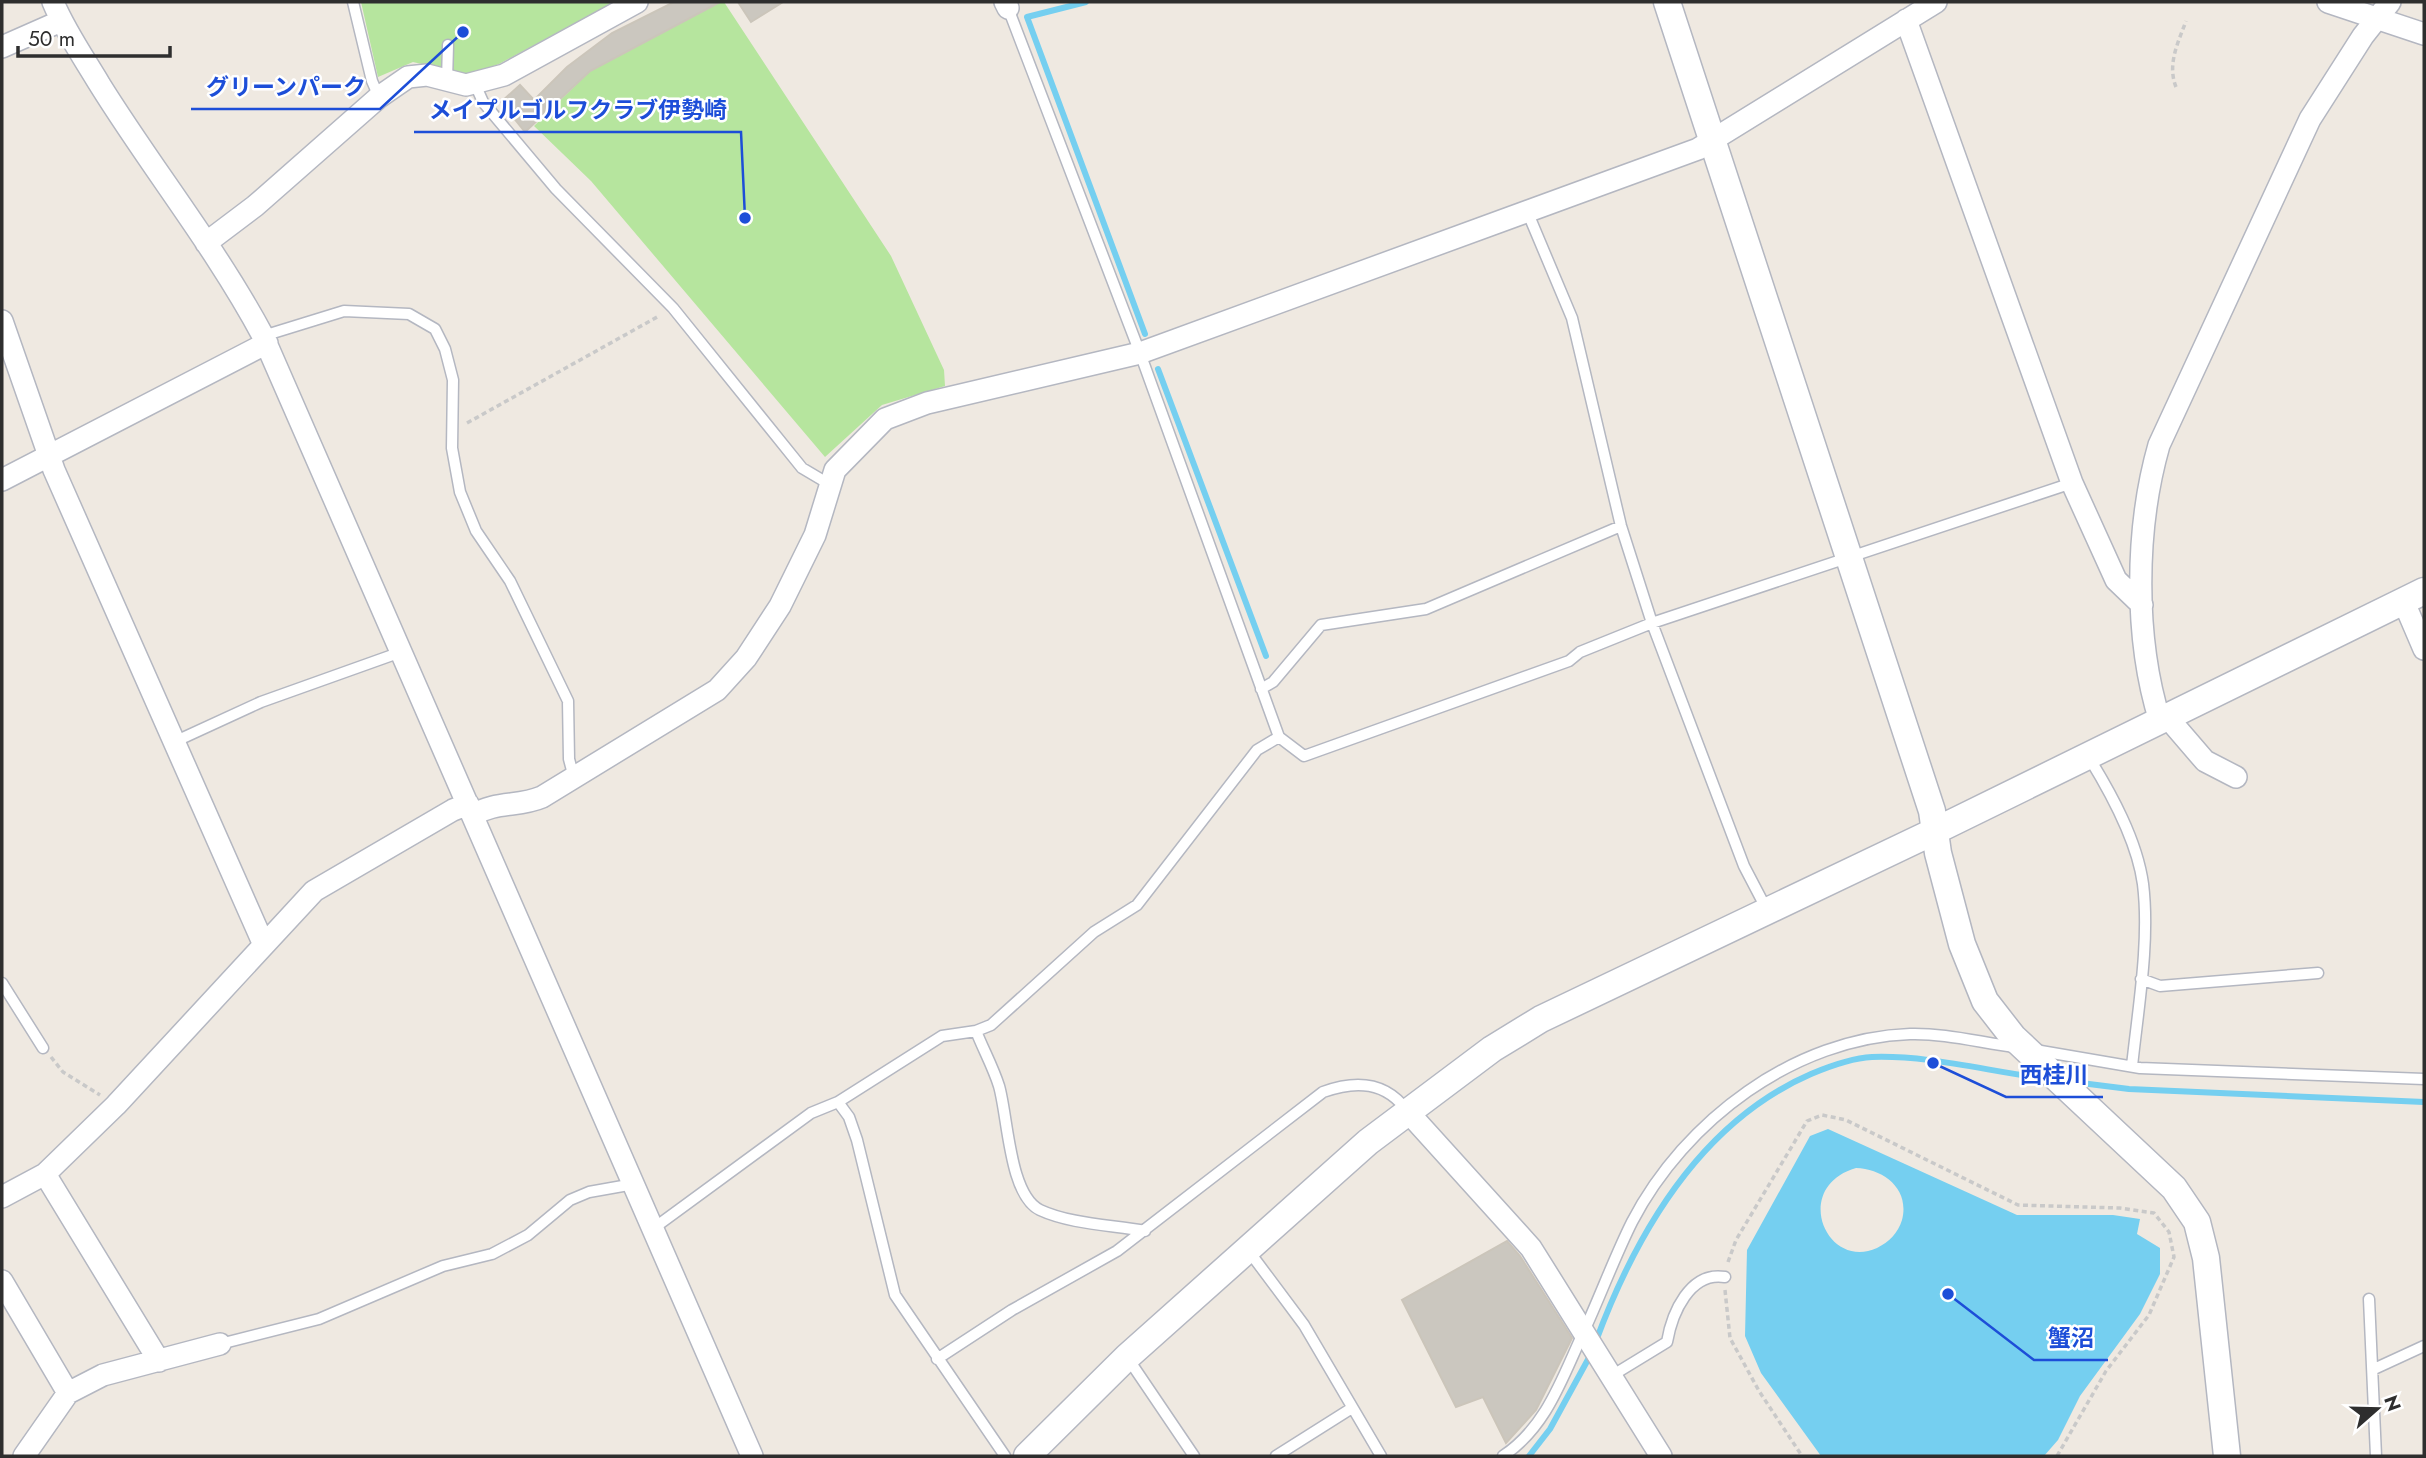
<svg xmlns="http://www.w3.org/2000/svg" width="2426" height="1458" font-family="Jost,'Noto Sans JP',sans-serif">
	<rect width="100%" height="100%" fill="#efe9e1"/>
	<path fill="#b6e59e" d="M361,2H614L499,64L469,75L413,62L378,77Z
		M720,2H724L891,256L944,370L945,386L882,405L825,457L591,181L534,126L590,71Z"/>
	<path fill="#75cff0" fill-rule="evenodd" d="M1828,1129L2017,1215H2113L2140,1219L2137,1234L2160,1248V1274L2140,1314L2080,1396L2058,1440L2044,1456H1821L1761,1373L1745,1336L1747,1250L1810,1136ZM1856,1168C1884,1169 1910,1189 1902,1220C1898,1233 1889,1242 1877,1248C1826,1271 1791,1187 1856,1168Z"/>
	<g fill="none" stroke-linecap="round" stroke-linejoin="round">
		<path stroke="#75cff0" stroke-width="6" d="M1086,2L1027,17L1145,334
			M1158,369L1266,656
			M2073,1082L2129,1089L2424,1102
			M1596,1341C1636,1233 1700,1122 1811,1074C1830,1066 1851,1058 1872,1057C1928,1055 1987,1071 2042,1078
			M1529,1456L1550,1429L1591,1354"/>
	</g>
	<path fill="#cbc7bf" stroke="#cbc5ba" stroke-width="2" d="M674,2H720L590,71L525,132L501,102L520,85L534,100L567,67L612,33Z
		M738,2H783L751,22Z
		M1507,1241L1520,1256L1572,1338L1536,1410L1506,1443L1483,1397L1456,1407L1402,1300Z"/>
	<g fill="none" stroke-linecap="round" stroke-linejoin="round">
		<g stroke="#b4b7c1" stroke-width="13">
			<path id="service" d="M353,2L372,81L379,97
				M1008,8L1140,353L1279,737L1304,756L1569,661L1580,652L1652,623L2072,483
				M447,80L448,45
				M475,84L483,102L556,189L673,308L802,468L829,484
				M1527,211L1572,318L1621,526L1652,623L1744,866L1767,910
				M263,336L344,311L409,314L435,329L445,349L453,380L452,448L460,492L476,531L510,581L568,701L569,759L574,778
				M1261,689L1273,682L1321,625L1426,609L1621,526
				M174,742L261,702L401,652
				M2088,756C2111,793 2137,840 2143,884C2150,941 2138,1009 2132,1066
				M2141,979L2160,986L2318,973
				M2,983L43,1048
				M976,1031C983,1049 993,1067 999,1086C1008,1117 1009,1195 1040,1210C1070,1224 1112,1225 1145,1231
				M2035,1050L2140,1068L2424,1079
				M838,1102L849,1117L857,1140L895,1295L1005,1456
				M654,1228L811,1113L838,1102L942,1036L976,1031L991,1025L1094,932L1137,905L1257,750L1279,737
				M1248,1250L1304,1325L1381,1456
				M2369,1299L2376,1456
				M220,1344L319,1319L443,1266L492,1254L528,1235L570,1200L589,1192L634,1184
				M1127,1357L1194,1456
				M937,1359L1012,1310L1117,1251L1323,1092C1356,1080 1386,1081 1408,1112
				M2374,1369L2424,1346
				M1613,1375L1667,1342C1672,1313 1690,1271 1725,1277
				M1276,1456L1352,1408
				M1503,1456C1548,1426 1563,1375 1585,1329C1601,1294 1615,1256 1632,1222C1685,1120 1795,1038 1910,1034C1945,1033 1982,1043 2016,1047"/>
		</g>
		<g stroke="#b4b7c1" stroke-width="24">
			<path id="minor" d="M53,2C65,31 84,58 100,85C153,170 216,248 263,336L752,1456
				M1005,2L1008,8
				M2328,2L2424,34
				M1906,20L2072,483L2116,580L2142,605
				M2,47L61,21
				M206,243L255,206L379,97L408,77L427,75L466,85L504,75L637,2
				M2,321L54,470L264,945
				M2,480L267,343
				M2403,600L2424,649
				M2168,718L2205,761L2236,777
				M2160,721C2134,638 2135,529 2159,445L2310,119L2363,36L2390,2
				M473,815C496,801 519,807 542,797L717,690L746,658L780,606L815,535L835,470L885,419L927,403L1140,353L1698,149L1936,2
				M1408,1112L1531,1248L1661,1456
				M45,1174L159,1361
				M2,1197L45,1174L116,1105L314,891L453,810L468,804
				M2,1281L68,1393
				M24,1456L68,1393L103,1375L220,1344"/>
		</g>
		<g stroke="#b4b7c1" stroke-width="29">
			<path id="tertiary" d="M1667,2L1932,811L1938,853L1962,944L1985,1001L2013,1037L2174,1188L2197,1222L2206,1258L2227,1456
				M1027,1456L1127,1357L1368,1142L1492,1049L1541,1019L1935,831L2424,591"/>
		</g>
		<path stroke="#c9c9c9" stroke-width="3.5" stroke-dasharray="5 3.5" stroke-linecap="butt" d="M2176,87C2167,64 2178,43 2186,21
			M467,423L659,316
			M51,1057L63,1072L100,1095
			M1728,1262L1736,1240L1807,1121L1822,1115L1846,1120L2018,1205L2120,1208L2154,1213L2169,1232L2174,1257L2149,1315L2106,1371L2057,1456
			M1725,1290L1730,1338L1759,1391L1802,1456"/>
		<use href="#service" stroke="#fff" stroke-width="10"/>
		<use href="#minor" stroke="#fff" stroke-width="21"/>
		<use href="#tertiary" stroke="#fff" stroke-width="26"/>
	</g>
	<path fill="none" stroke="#1d4ed8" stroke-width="2.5" d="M463 32L380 109H191M745 218L741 132H414M1933 1063L2006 1097H2103M1948 1294L2034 1360H2108"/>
	<g fill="#1d4ed8" stroke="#fff" stroke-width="2.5">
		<circle cx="463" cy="32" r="7"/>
		<circle cx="745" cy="218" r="7"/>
		<circle cx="1933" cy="1063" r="7"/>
		<circle cx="1948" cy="1294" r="7"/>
	</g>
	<g font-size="23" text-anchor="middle" font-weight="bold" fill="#1d4ed8" stroke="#fff" stroke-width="5" stroke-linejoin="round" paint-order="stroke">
		<text x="286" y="95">グリーンパーク</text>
		<text x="578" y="118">メイプルゴルフクラブ伊勢崎</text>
		<text x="2054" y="1083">西桂川</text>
		<text x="2071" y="1346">蟹沼</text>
	</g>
	<rect width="2426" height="1458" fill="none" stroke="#2e2e2e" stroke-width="7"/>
	<g transform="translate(2377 1409) rotate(70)" stroke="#ffffff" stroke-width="5" paint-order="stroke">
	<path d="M0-5L12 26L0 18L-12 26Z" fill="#2e2e2e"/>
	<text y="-10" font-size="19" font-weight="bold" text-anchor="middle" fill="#2e2e2e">N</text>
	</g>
	<path d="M18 46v10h152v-10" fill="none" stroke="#2e2e2e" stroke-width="3.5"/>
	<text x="28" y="46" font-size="21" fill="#2e2e2e" stroke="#ffffff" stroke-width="5" paint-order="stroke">50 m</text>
</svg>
